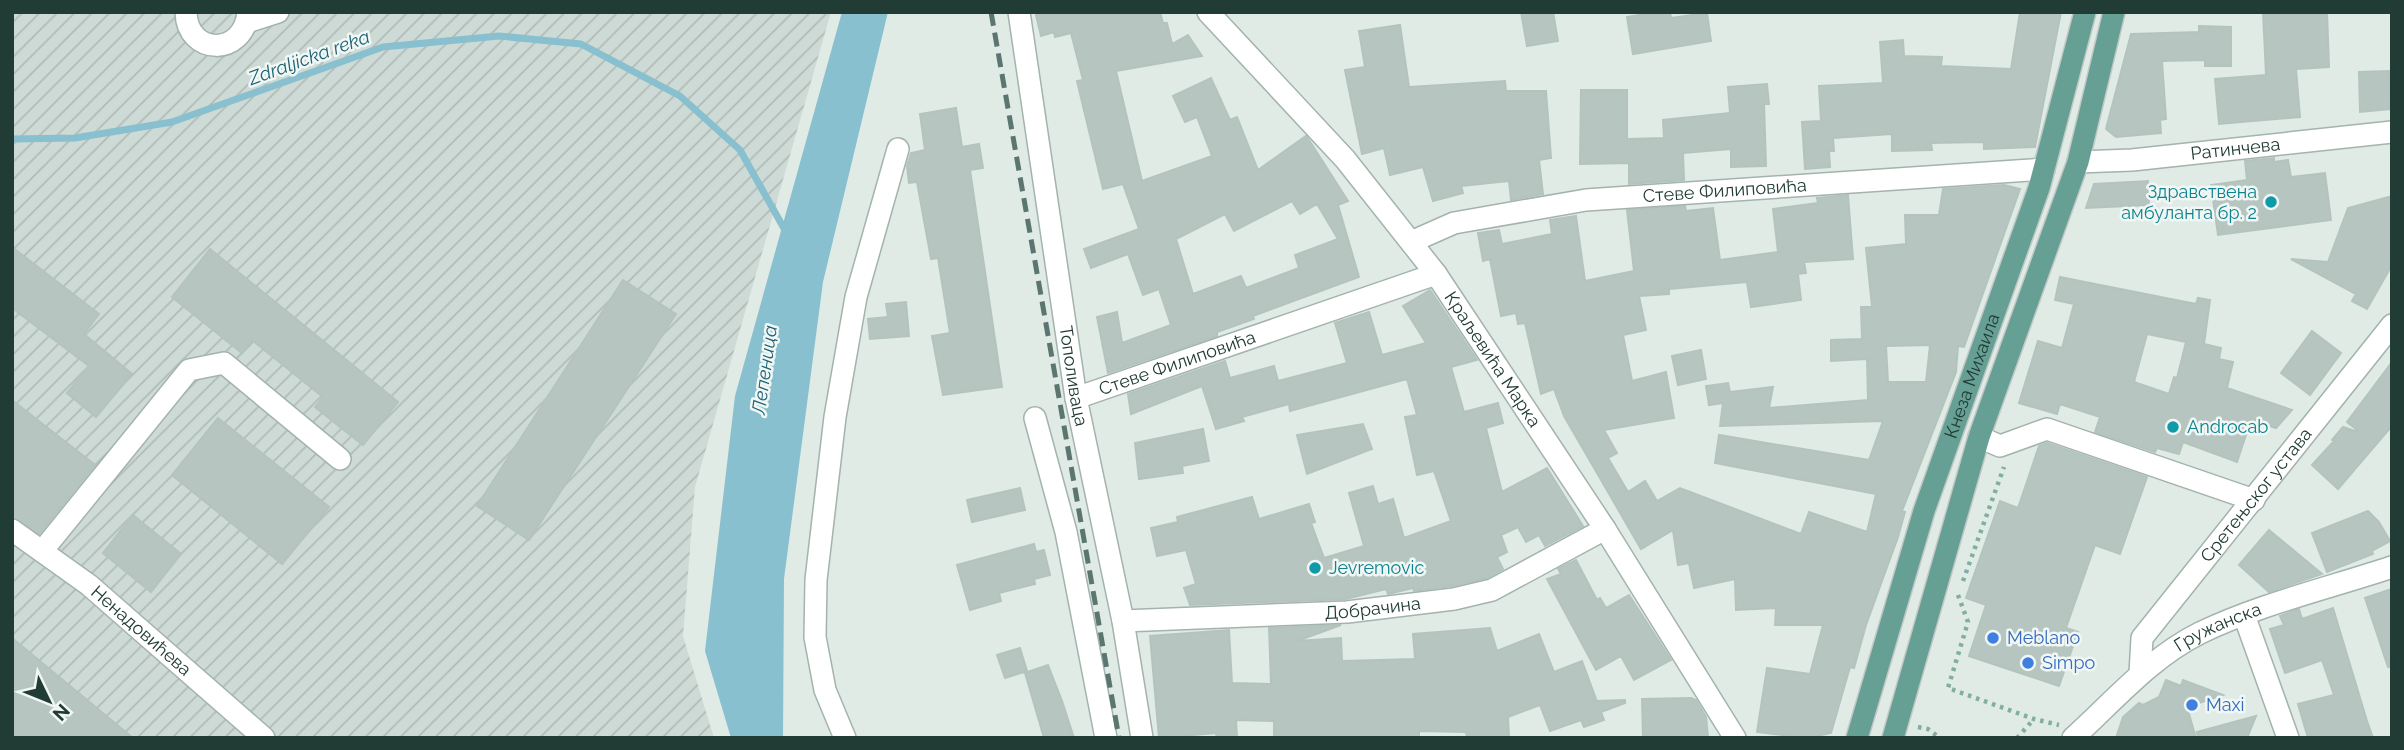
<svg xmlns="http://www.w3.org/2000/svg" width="2404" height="750" font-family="Raleway,sans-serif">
	<defs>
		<pattern id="industrial-furrows" width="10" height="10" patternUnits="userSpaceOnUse" patternTransform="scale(1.75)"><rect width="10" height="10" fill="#cedad5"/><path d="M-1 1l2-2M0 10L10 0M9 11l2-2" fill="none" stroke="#b1bcb7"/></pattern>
	</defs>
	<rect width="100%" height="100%" fill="#e0ebe6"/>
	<path fill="url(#industrial-furrows)" d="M12,12H831L695,487L683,636L714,738H12Z"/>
	<path fill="#89c0cf" d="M842,12H888L823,282L784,579L783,738H731L705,651L735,396Z"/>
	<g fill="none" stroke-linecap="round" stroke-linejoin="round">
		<path stroke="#89c0cf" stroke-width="7" d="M12,139L75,138L172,122L383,47L499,36L581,44L680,96L740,150L786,232"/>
	</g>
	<path fill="#b6c5c0" stroke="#b3c4be" stroke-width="2" fill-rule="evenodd" d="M1047,12H1160L1163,23H1167L1172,44L1188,35L1202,56L1116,71L1142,181L1212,156L1197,117L1185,122L1173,96L1211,78L1230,120L1237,117L1258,170L1306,136L1309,140L1348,201L1338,205L1359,277L1253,316L1254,319L1217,332V336L1108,373L1097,317L1117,312L1122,343L1171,325L1159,289L1143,295L1128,254L1091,268L1084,249L1139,229L1123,184L1103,189L1077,81L1083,80L1071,33L1055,37L1054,32L1041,36L1036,15ZM1292,201L1300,214L1317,204L1338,239L1295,255L1299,268L1246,288L1241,276L1193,294L1176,239L1225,214L1234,231Z
		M1521,12H1553L1558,41L1527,46Z
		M1657,12H1670L1671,18L1707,13L1711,41L1633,54L1627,17Z
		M2020,12H2061L2035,147L1984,149V142L1931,143L1932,150L1892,151V134L1833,138L1834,151H1829L1830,167L1805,169L1802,122L1821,121L1819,86L1883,83L1880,42L1903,40L1904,56L1942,57L1941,66L2011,69Z
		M2263,12H2327L2329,67L2296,69L2300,117L2219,124L2215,79L2266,75Z
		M1400,25L1409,87L1505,81L1506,91H1546L1551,158L1539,160L1543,194L1511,200L1509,181L1461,186L1463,193L1433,201L1423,167L1390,175L1384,148L1362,154L1345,70L1365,67L1359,31Z
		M2199,26L2231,27V66H2205V60L2162,61L2166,119L2160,120L2161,133L2116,137L2106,129L2131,34L2199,32Z
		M2389,71L2390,109L2360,112L2359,72Z
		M1767,84L1769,104H1764L1766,166L1731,167V149L1683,153L1684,180L1629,184V163L1580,164L1581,90H1627V139L1664,138L1663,120L1730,113L1728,87Z
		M956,108L962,147L979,144L983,168L970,170L1002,387L943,395L932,336L950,333L938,258L931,259L917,182L909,183L907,166L911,153L925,150L920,114Z
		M2274,158V162L2288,160L2291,177L2325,173L2331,220L2218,235L2211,185L2247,180L2245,161Z
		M2148,181L2149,205L2086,208L2094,184Z
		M2004,185L2020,189L1964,347L1958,346L1956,372L1902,511L1905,512L1898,537L1866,625L1854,668L1850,667L1831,733L1808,738L1757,732L1767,668L1810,674L1823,625H1775L1776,608L1736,610L1735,579L1694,588L1689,563L1678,565L1673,530L1641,549L1564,416L1554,389L1541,394L1525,323L1518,324L1516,313L1501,316L1490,259L1483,261L1478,233L1499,230L1502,244L1552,234L1550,220L1576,216L1585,281L1634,271L1627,210L1685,206L1686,211L1713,208L1720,260L1778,252L1773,209L1818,203L1817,198L1848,195L1853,259L1804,262L1806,273L1798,274L1801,300L1751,307L1747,282L1669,289V294L1639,296L1646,330L1623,335L1632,381L1666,372L1674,418L1604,430L1617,453L1608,458L1628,492L1645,481L1657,501L1680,488L1801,534L1809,512L1867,532L1876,494L1715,463L1719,435L1869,460L1883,421L1720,426L1723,403L1709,405L1706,386L1728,383L1730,392L1773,387L1769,408L1868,400L1867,359L1831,361V340L1862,339L1861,307H1872L1866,248L1906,244L1905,215H1939L1943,189ZM1930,345L1926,382H1888L1886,346Z
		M2392,196V265L2367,309L2352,301L2356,294L2291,259L2328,262L2348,208Z
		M12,247L99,314L84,334L132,374L96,417L67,393L89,366L12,308Z
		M210,249L398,402L363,445L315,407L323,397L252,340L242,353L172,297Z
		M2060,277L2196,304L2198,298L2210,300L2204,344L2221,348L2219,359L2233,362L2227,388L2292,410L2276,428L2251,420L2237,462L2183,442L2179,454L2157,448L2155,452L2095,432L2100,417L2060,404L2057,414L2019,403L2038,341L2062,348L2074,304L2055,300ZM2147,334L2186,342L2177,378L2174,377L2169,394L2134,382Z
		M623,280L676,314L529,540L477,506Z
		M1430,290L1477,360L1451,367L1464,412L1498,403L1503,423L1486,428L1502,492L1547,468L1583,526L1545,546L1539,535L1526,542L1518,527L1501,535L1507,552L1497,557L1503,569L1487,578L1452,586L1414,591L1413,588L1388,594L1386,589L1346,599L1190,605L1184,588L1196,584L1186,550L1157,556L1151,528L1178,522L1177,517L1252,497L1259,519L1309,504L1315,522L1311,523L1324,558L1364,546L1349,493L1373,486L1378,504L1393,499L1404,538L1451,521L1434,471L1417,475L1405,417L1417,415L1407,379L1290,411L1289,404L1242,417L1244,421L1216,429L1202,386L1131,414L1128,394L1225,361L1230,378L1274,366L1278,381L1347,363L1335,323L1369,312L1382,355L1426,343L1403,306Z
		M906,302L909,336L870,339L868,319L888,317L886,304Z
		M2312,331L2341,353L2310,395L2281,373Z
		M1701,350L1706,379L1678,385L1672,356Z
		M2392,362V426L2338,489L2312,465L2334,441L2332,440L2343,427L2361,433L2347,422Z
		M12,400L95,465L39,534L12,517Z
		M218,418L329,507L282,564L172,475Z
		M1363,424L1372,449L1307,474L1297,435Z
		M1203,429L1209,461L1182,466L1183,473L1139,479L1135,443Z
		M2047,443L2147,477L2120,554L2095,545L2066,628L2078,632L2059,686L1969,656L1986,605L1966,598L2000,501L2018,508L2039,446Z
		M1020,488L1025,510L972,522L967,500Z
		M2368,511L2379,522L2390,541L2372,551L2373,554L2327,572L2312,533Z
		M133,515L181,554L151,592L103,553Z
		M2269,530L2322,574L2269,592L2239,565Z
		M1034,544L1036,552L1044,550L1050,575L1034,579L1035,584L999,593L1001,601L970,610L957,565Z
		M1576,560L1597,600L1600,598L1606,608L1629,595L1671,660L1634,680L1621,656L1596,670L1547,579L1561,574L1558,569Z
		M2392,589V666L2388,667L2365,598Z
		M2333,608L2367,721L2373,738H2308L2298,704L2334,695L2322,660L2285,673L2270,629L2284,625L2280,616L2299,609L2302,619Z
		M1341,625L1297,641L1341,638L1342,661L1415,659L1413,634L1490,628L1497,651L1539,634L1554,672L1582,661L1596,699L1594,701L1625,700V703L1601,712L1604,720L1584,727L1581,720L1550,731L1540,705L1508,717L1509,738H1467L1466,732L1419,731V738H1274V721L1236,720L1237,738H1217L1216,733L1159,738L1150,636L1229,630L1232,683L1271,684L1269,628Z
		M12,638L133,738H12Z
		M1020,648L1027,671L1005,678L997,655Z
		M1048,665L1062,701L1074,738H1044L1025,673Z
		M2166,680L2181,686L2183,680L2223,695L2187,707L2196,738H2116L2123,717L2139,703L2143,705L2159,697Z
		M1691,698L1696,700L1706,717L1708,737L1643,738L1642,699Z
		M2256,716L2247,738H2198L2197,732Z"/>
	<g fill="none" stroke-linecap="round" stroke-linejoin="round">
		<g stroke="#a3b3ad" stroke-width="24">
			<g id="minor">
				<path d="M186,12C187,56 244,57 248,12"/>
				<path id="s1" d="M1019,12L1076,398L1123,621L1142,738"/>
				<path id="s2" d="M1208,12L1345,159L1436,274L1605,529L1735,738"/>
				<path d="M247,22L278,12"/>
				<path id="s3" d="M2078,162L2132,160L2392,132"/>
				<path id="s4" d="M1411,242L1454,223L1586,200L2044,169"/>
				<path id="s5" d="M1076,398L1436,274"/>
				<path d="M1035,418L1066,532L1106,738"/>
				<path d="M1979,437L2000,446L2047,429L2254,500"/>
				<path id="s6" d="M12,530L89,585L264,738"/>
				<path d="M43,550L189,370L224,363L340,459"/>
				<path d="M2244,615L2288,738"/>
				<path id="s7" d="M1123,621L1347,612L1454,599L1492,590L1605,529"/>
				<path id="s8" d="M2140,674L2142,638L2392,325"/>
				<path d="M845,738L825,690L815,637L816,580L835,417L856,297L898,149"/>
				<path id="s9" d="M2073,738C2114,701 2150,658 2200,633C2260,604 2329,588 2392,567"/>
			</g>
		</g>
		<g stroke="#c1c8c6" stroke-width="24">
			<g id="major">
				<path id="s10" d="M1857,738L1924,511L2039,188L2085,12"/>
				<path d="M1893,738L1979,437L2078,162L2114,12"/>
			</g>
		</g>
		<path stroke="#81aea2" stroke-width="4.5" stroke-dasharray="3.5 5" stroke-linecap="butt" d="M1963,581L2004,467
			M1958,595L1968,622L1948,688L2034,719L2059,725
			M1918,727L1928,729L1940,738
			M2017,738L2034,719"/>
		<use href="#minor" stroke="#fff" stroke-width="21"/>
		<use href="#major" stroke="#669f93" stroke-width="21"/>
		<path stroke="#5b7670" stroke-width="5" stroke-dasharray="14 7" stroke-linecap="butt" d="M991,12L1119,738"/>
	</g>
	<g fill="#0f9aa8" stroke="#f0f7f4" stroke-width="2.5">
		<circle cx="2271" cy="202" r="7"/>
		<circle cx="2173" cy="427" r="7"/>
		<circle cx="1315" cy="568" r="7"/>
	</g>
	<g fill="#3f7fe0" stroke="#f0f7f4" stroke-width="2.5">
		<circle cx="1993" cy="638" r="7"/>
		<circle cx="2028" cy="663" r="7"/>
		<circle cx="2192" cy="705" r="7"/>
	</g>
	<g text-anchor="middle" stroke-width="5" stroke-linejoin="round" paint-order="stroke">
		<g font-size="18" fill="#213b35" stroke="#f0f7f4">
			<text dy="6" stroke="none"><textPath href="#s3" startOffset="158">Ратинчева</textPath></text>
			<text dy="6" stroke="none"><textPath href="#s4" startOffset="320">Стеве Филиповића</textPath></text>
			<text dy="6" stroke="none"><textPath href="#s2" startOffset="450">Краљевића Марка</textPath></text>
			<text dy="6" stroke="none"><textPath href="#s5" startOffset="107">Стеве Филиповића</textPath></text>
			<text dy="6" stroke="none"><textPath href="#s10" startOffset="380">Кнеза Михаила</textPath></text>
			<text dy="6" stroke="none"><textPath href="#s1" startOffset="368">Тополиваца</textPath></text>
			<text dy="6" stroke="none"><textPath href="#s8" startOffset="219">Сретењског устава</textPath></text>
			<text dy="6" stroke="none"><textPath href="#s7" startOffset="250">Добрачина</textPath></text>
			<text dy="6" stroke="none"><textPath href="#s6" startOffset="164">Ненадовићева</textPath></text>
			<text dy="6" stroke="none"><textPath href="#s9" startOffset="184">Гружанска</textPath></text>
		</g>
		<g font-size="18" fill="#0d838f" stroke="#f0f7f4" text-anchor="start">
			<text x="2257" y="198" text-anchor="end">Здравствена<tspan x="2257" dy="21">амбуланта бр. 2</tspan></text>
			<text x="2187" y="433">Androcab</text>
			<text x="1329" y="574">Jevremovic</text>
		</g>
		<g font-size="18" fill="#366cbe" stroke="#f0f7f4" text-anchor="start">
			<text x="2007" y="644">Meblano</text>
			<text x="2042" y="669">Simpo</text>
			<text x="2206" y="711">Maxi</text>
		</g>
		<g font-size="19" font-style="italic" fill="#1d6275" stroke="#f0f7f4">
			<text transform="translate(309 57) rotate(-20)" y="7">Zdraljicka reka</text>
			<text transform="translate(764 370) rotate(-82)" y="7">Лепеница</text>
		</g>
	</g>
	<rect width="2404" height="750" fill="none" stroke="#213b35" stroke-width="28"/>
	<g transform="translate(49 701) rotate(133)" stroke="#f0f7f4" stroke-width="5" paint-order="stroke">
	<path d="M0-5L12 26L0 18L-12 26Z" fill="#213b35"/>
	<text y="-10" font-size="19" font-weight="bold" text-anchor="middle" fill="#213b35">N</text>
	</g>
</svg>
